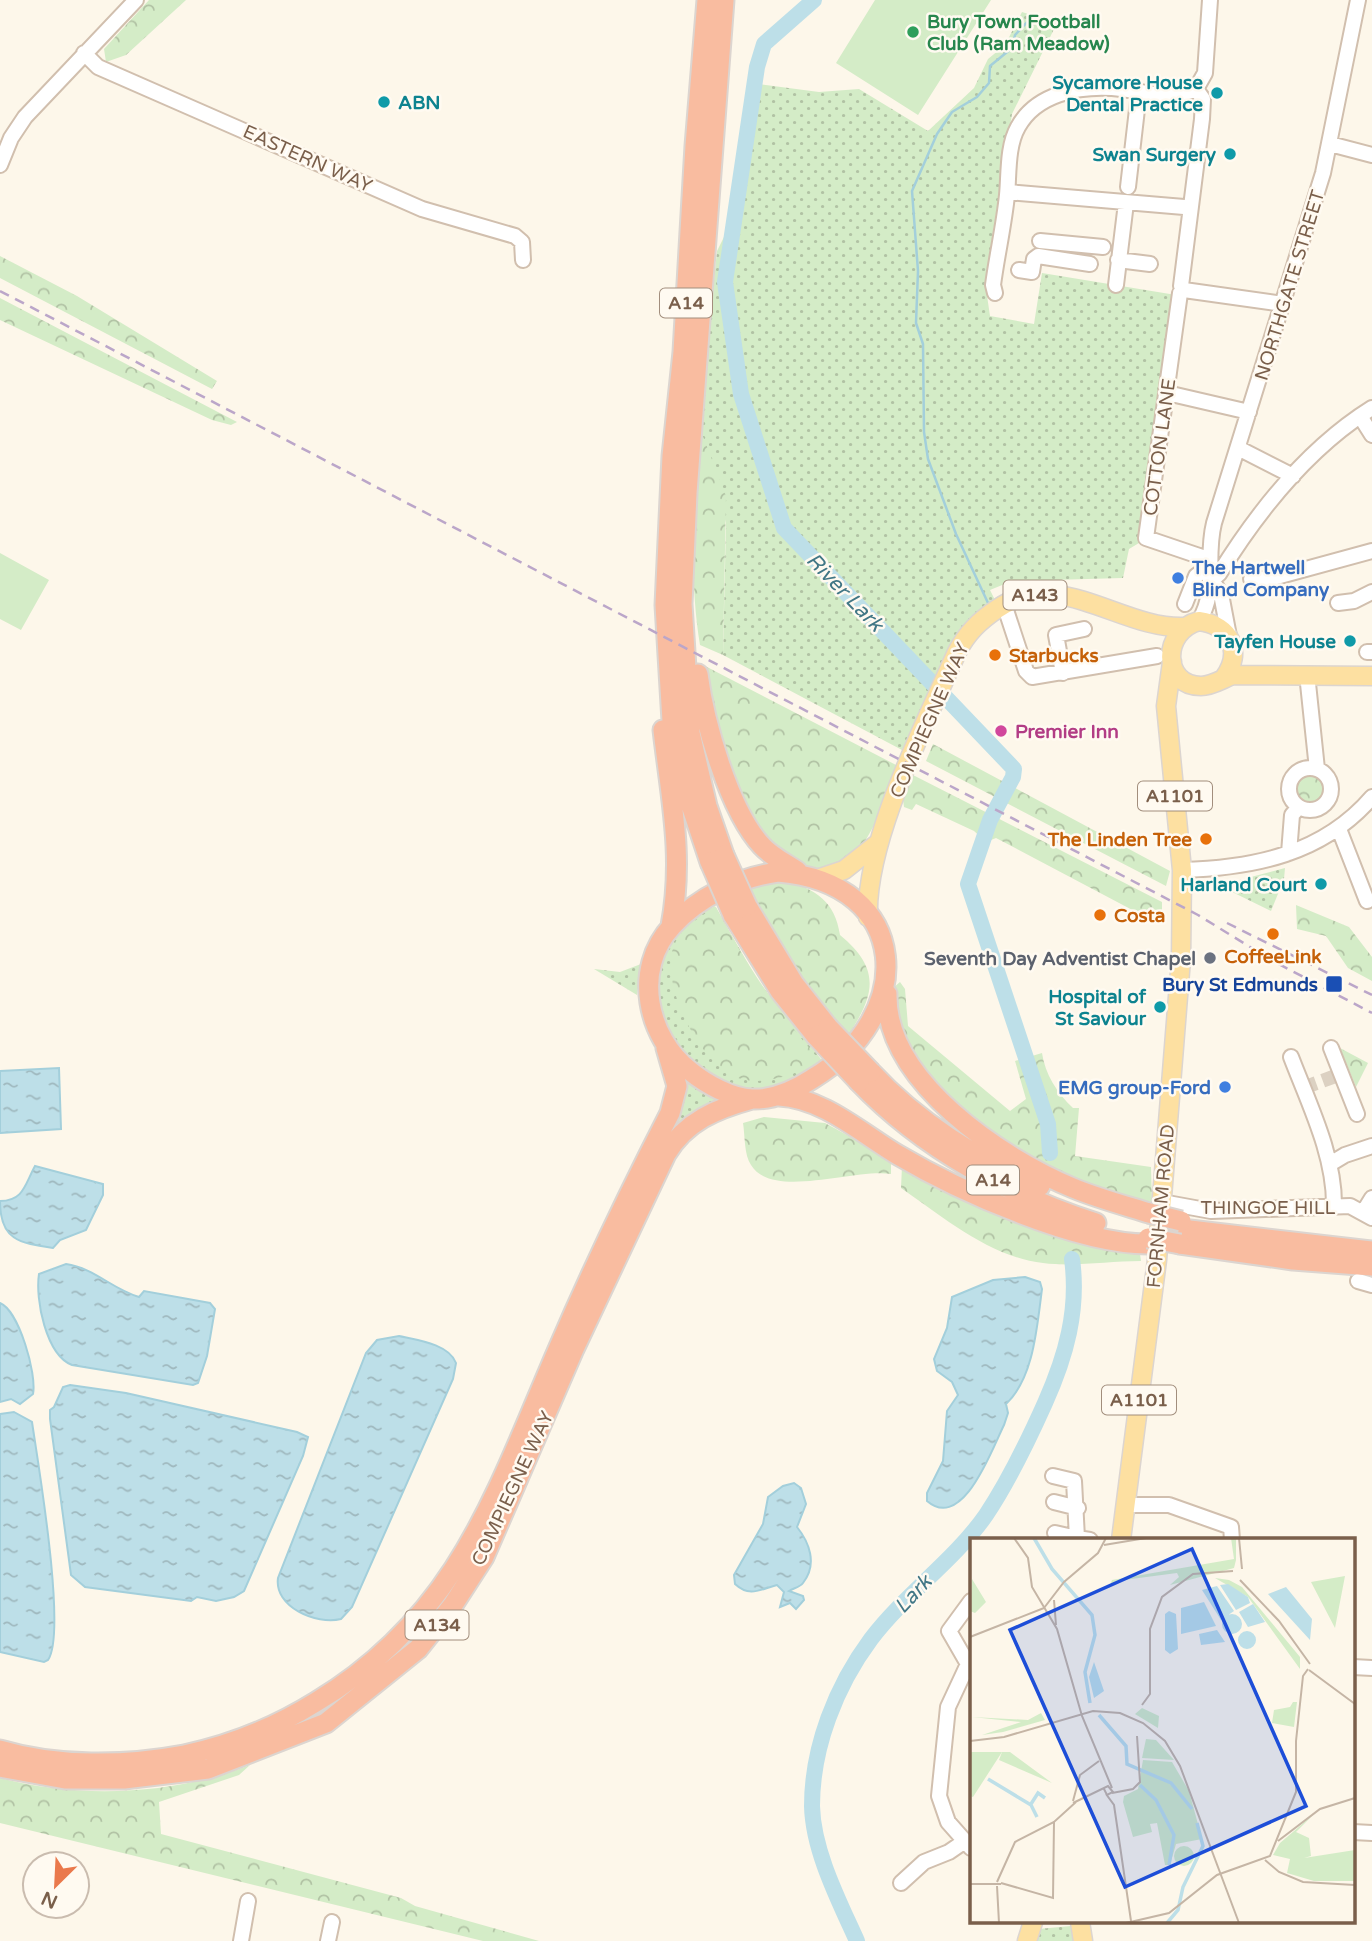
<svg xmlns="http://www.w3.org/2000/svg" width="1372" height="1941" font-family="'Varela Round',sans-serif">
	<defs>
		<pattern id="grass-dots" width="8" height="8" patternUnits="userSpaceOnUse" patternTransform="scale(1.75)"><rect width="8" height="8" fill="#d4ecc7"/><path d="M2 2h.1M6 6h.1" fill="none" stroke="#b1c2a4" stroke-width="1.8" stroke-linecap="round"/></pattern>
		<pattern id="forest-crowns" width="20" height="18" patternUnits="userSpaceOnUse" patternTransform="scale(1.75)"><rect width="20" height="18" fill="#d4ecc7"/><path d="M2 6a3 3 0 1 1 6 0M12 15a3 3 0 1 1 6 0" fill="none" stroke="#b1c2a4"/></pattern>
		<pattern id="water-ripples" width="26" height="14" patternUnits="userSpaceOnUse" patternTransform="scale(1.75)"><rect width="26" height="14" fill="#bddfe8"/><path d="M2 4q2-2 4 0t4 0M15 11q2-2 4 0t4 0" fill="none" stroke="#9fb8be"/></pattern>
	</defs>
	<rect width="100%" height="100%" fill="#fdf7ea"/>
	<path fill="url(#grass-dots)" d="M1022,12L1057,23L1012,114L985,282L990,316L1034,324L1042,273L1176,295L1144,540L1129,549L1123,578L1012,581L990,590L996,602L962,631L937,673L902,750L723,655L726,523L699,426L717,251L728,229L750,83L819,92L859,89L928,131L974,88L988,59L1005,45Z
		M1285,868L1284,879L1271,911L1228,890V883Z
		M715,906L758,981L825,1064L787,1088L732,1091L670,1045C666,1027 656,1004 657,986C659,950 684,921 715,906Z
		M641,964L637,995L594,969L620,972Z
		M679,1076L700,1090L729,1100L666,1138Z
		M1071,1926L1077,1941H1034L1038,1929Z"/>
	<path fill="url(#forest-crowns)" d="M149,0H186L126,55L106,62L104,49Z
		M0,256L77,296L217,381L212,389L0,278Z
		M0,298L237,422L231,425L212,420L0,320Z
		M699,426L726,496L723,655L700,645C688,572 695,500 699,426Z
		M705,666L898,766L885,806L855,859C845,862 829,872 819,870C744,861 709,728 705,666Z
		M933,744L1170,871L1166,886L926,761Z
		M1297 789a15 15 0 1 1 30 0a15 15 0 1 1-30 0Z
		M911,774L1162,902V917L1155,922L996,838L986,842L974,831L916,804L912,810L904,807L902,792Z
		M785,880C816,890 835,901 840,935C880,968 876,993 849,1034L801,981L749,889L757,883Z
		M1296,905L1349,927L1372,957V981L1348,968L1326,936L1297,929Z
		M716,907C746,965 778,1012 821,1062C796,1073 765,1087 738,1078C701,1065 663,990 672,952C677,930 698,918 716,907Z
		M900,982L905,989L908,1026L1010,1111L1026,1099L1015,1061L1042,1053C1045,1074 1057,1093 1073,1108H1079L1075,1156L1151,1167L1152,1202L1118,1197L1033,1163L952,1105L900,1044L893,988Z
		M1340,1048L1368,1063L1356,1087Z
		M764,1117L825,1123L891,1159V1174C855,1168 772,1200 751,1165C744,1155 745,1135 743,1123Z
		M902,1166L1078,1238L1140,1254L1141,1261C1109,1261 1074,1267 1043,1263C990,1257 943,1217 901,1188Z
		M250,1765L239,1775L159,1802L161,1834L401,1898L415,1906L539,1941H483L0,1823V1778C79,1799 174,1795 250,1765Z"/>
	<path fill="#d4ecc7" d="M875,0H991L918,115L836,63Z
		M0,553L49,580L21,630L0,619Z"/>
	<path fill="url(#water-ripples)" stroke="#a3cfdb" stroke-width="2" d="M59,1068L61,1129L0,1133V1071Z
		M35,1166L103,1184V1195L86,1230L60,1240L53,1248C19,1243 0,1240 0,1201C24,1201 25,1184 35,1166Z
		M66,1264C94,1268 112,1289 139,1297L144,1291L210,1303L215,1309L207,1356L198,1383L193,1385L72,1365C46,1355 35,1299 39,1274Z
		M1025,1277L1040,1282L1042,1289C1037,1326 1034,1378 1006,1404L1008,1413L1004,1425C992,1449 963,1532 927,1501V1493L943,1461L947,1411L958,1395L952,1382L937,1371L934,1359L947,1328L952,1297L993,1280Z
		M0,1303C19,1311 37,1374 33,1394L20,1404L11,1399L0,1402Z
		M399,1336C417,1340 449,1344 456,1363L453,1379L352,1607L341,1619C316,1625 274,1607 278,1578L366,1353L377,1340Z
		M70,1385L126,1393L297,1432L308,1437L303,1456L244,1591L234,1597L216,1601L197,1597L191,1601L85,1587L71,1575L50,1419V1410L54,1407L63,1387Z
		M14,1412L32,1422C38,1463 67,1633 48,1660L44,1662L0,1652V1414Z
		M794,1483L801,1488L806,1504L797,1527C809,1542 818,1564 803,1583C800,1587 794,1588 789,1591L803,1596L804,1600L796,1609L790,1603L780,1607L784,1592L777,1585C761,1589 750,1598 735,1584L734,1575L763,1524L768,1497L783,1486Z"/>
	<g fill="none" stroke-linecap="round" stroke-linejoin="round">
		<path stroke="#a3cfdb" stroke-width="2.5" d="M988,603L956,534L928,459L924,432L923,344L916,323L918,271L912,191L937,134L952,112L977,97L989,83L990,66L1012,48L1015,35L1031,18"/>
		<path stroke="#bddfe8" stroke-width="16" d="M814,0L764,44L757,67L725,282L741,394L784,528L1014,769L1013,777L990,820L968,884L1048,1124L1050,1153
			M857,1941C839,1901 813,1851 812,1806C812,1747 836,1686 871,1639C905,1594 954,1561 986,1515C1010,1479 1028,1441 1045,1403C1066,1356 1079,1310 1072,1259"/>
		<path stroke="#dcd1c2" stroke-width="14" stroke-dasharray="14 7" stroke-linecap="butt" d="M1303,1088L1341,1074"/>
		<g stroke="#d1bfae" stroke-width="18">
			<path id="minor" d="M84,53L98,67L422,209L515,236L522,242L523,260
				M1196,89L1205,73L1210,0
				M1330,144L1372,155
				M0,165L11,138L25,117L136,0
				M1128,187L1139,92
				M1008,192L1184,207
				M1040,241L1103,247
				M1118,260L1150,264
				M1019,270L1032,272L1034,259L1038,256L1090,264
				M1116,285L1126,203
				M1181,286L1202,119L1203,99L1196,89
				M995,293L993,285C997,255 1004,225 1007,195C1009,175 1007,146 1018,127C1036,94 1078,86 1112,88C1142,90 1167,102 1196,89
				M1167,393L1249,412
				M1360,416L1372,435
				M1238,448L1293,476
				M1208,559L1146,538L1180,293L1184,290L1283,304
				M1251,579H1269L1372,551
				M1212,580L1219,574C1258,511 1308,448 1372,408
				M1212,580L1221,594L1229,636
				M1338,603L1354,601L1372,592
				M1004,604L1026,671L1032,677L1157,656
				M1185,604L1196,576L1209,567
				M1199,621C1218,590 1205,558 1214,523L1323,173L1358,0
				M1367,652H1372
				M1063,673L1056,635L1084,629
				M1307,674L1317,769
				M1289 789a21 21 0 1 1 42 0a21 21 0 1 1-42 0Z
				M1339,829L1367,901
				M1289,853L1292,815L1299,807
				M1182,870C1254,868 1323,854 1372,797
				M1331,1048L1357,1114
				M1291,1057C1309,1104 1335,1156 1334,1207
				M1330,1164L1345,1155L1372,1146
				M1162,1202L1211,1211L1350,1206L1372,1218
				M1364,1211L1372,1198
				M1358,1281L1372,1285
				M1053,1476L1074,1481L1077,1538L1090,1540
				M1054,1502L1078,1508
				M1125,1505H1169L1231,1527L1232,1540
				M1055,1533L1077,1538
				M971,1601L949,1631L968,1664L948,1707L939,1796L948,1822L971,1848
				M1353,1667L1372,1668
				M1353,1832L1372,1833
				M901,1883L924,1862L949,1852L965,1841
				M241,1941L248,1901
				M328,1941L332,1922"/>
		</g>
		<g stroke="#dcd5d0" stroke-width="21">
			<path id="major" d="M1224,678C1243,652 1231,625 1199,621C1161,631 1162,686 1201,686C1212,686 1222,679 1233,675L1372,676
				M820,878L844,870L877,844
				M868,917C865,841 925,724 957,652C967,633 979,621 997,609C1059,566 1121,630 1185,627
				M1121,1540L1157,1260L1181,959L1182,870L1166,706L1172,662
				M1080,1922L1083,1941
				M1027,1941L1033,1922"/>
		</g>
		<g stroke="#dcd5d0" stroke-width="23">
			<path id="highway" d="M707,0L695,146L683,352L672,456L665,605L672,721L691,805L710,862
				M698,674C704,721 729,811 762,846C771,856 785,863 797,871
				M663,730C671,799 684,857 671,926
				M724,855L707,806L690,733L682,604L687,493L724,0
				M778,872C913,883 918,1016 812,1079C795,1090 773,1100 752,1099C731,1098 706,1084 690,1071C647,1038 632,969 672,926C698,897 740,877 778,872Z
				M747,906L794,984L828,1027
				M733,915L780,991L816,1036
				M887,994C885,1081 1001,1158 1073,1188C1097,1198 1123,1205 1149,1213
				M871,1072C916,1121 978,1160 1040,1186
				M859,1082C923,1149 1009,1195 1096,1223
				M779,1096C823,1098 861,1133 898,1155C959,1191 1077,1244 1148,1244
				M1181,1229L1372,1251
				M1180,1244L1293,1260L1372,1266
				M0,1750C57,1767 125,1766 184,1755C232,1745 274,1728 316,1702C459,1616 496,1492 559,1347C593,1268 631,1189 670,1113L677,1086L666,1048
				M0,1767L65,1779H124L208,1769L326,1723L418,1649L453,1605L484,1557L574,1349L666,1154C686,1121 716,1109 752,1099"/>
		</g>
		<use href="#minor" stroke="#fff" stroke-width="14"/>
		<use href="#major" stroke="#fde0a1" stroke-width="18"/>
		<use href="#highway" stroke="#f9bca0" stroke-width="19"/>
		<path stroke="#bba6c9" stroke-width="2.5" stroke-dasharray="10 7" stroke-linecap="butt" d="M0,291L1198,915L1273,961L1372,1013
			M1227,923L1372,995"/>
		<g stroke="#dcd5d0" stroke-width="23" stroke-linecap="butt">
			<path id="highway-bridge" d="M724,855L747,906
				M710,862L733,915
				M828,1027L871,1072
				M816,1036L859,1082
				M1149,1213L1181,1221
				M1148,1238L1180,1244"/>
		</g>
		<use href="#highway-bridge" stroke="#f9bca0" stroke-width="19"/>
	</g>
	<circle fill="#2e9e5b" stroke="#fffaf1" stroke-width="2.5" cx="913" cy="32" r="7"/>
	<g fill="#0f9aa8" stroke="#fffaf1" stroke-width="2.5">
		<circle cx="1217" cy="93" r="7"/>
		<circle cx="384" cy="102" r="7"/>
		<circle cx="1230" cy="154" r="7"/>
		<circle cx="1350" cy="641" r="7"/>
		<circle cx="1321" cy="884" r="7"/>
		<circle cx="1160" cy="1007" r="7"/>
	</g>
	<g fill="#3f7fe0" stroke="#fffaf1" stroke-width="2.5">
		<circle cx="1178" cy="578" r="7"/>
		<circle cx="1225" cy="1087" r="7"/>
	</g>
	<g fill="#e8710a" stroke="#fffaf1" stroke-width="2.5">
		<circle cx="995" cy="655" r="7"/>
		<circle cx="1206" cy="839" r="7"/>
		<circle cx="1100" cy="915" r="7"/>
		<circle cx="1273" cy="934" r="7"/>
	</g>
	<circle fill="#d1479c" stroke="#fffaf1" stroke-width="2.5" cx="1001" cy="731" r="7"/>
	<circle fill="#6b7280" stroke="#fffaf1" stroke-width="2.5" cx="1210" cy="958" r="7"/>
	<rect fill="#1a4fb4" stroke="#fffaf1" stroke-width="2.5" x="1325" y="975" width="18" height="18" rx="3.5"/>
	<g text-anchor="middle" stroke-width="5" stroke-linejoin="round" paint-order="stroke">
		<g fill="#fffaf1" stroke="#a28e7d" stroke-width="2">
			<rect x="660" y="288.5" width="52" height="29" rx="5"/>
			<rect x="1003.5" y="580.5" width="63" height="29" rx="5"/>
			<rect x="1138" y="781.5" width="74" height="29" rx="5"/>
			<rect x="967" y="1165.5" width="52" height="29" rx="5"/>
			<rect x="1102" y="1385.5" width="74" height="29" rx="5"/>
			<rect x="405.5" y="1610.5" width="63" height="29" rx="5"/>
		</g>
		<g font-size="18" font-weight="bold" fill="#7a5f4b">
			<text x="686" y="309">A14</text>
			<text x="1035" y="601">A143</text>
			<text x="1175" y="802">A1101</text>
			<text x="993" y="1186">A14</text>
			<text x="1139" y="1406">A1101</text>
			<text x="437" y="1631">A134</text>
		</g>
		<g font-size="19" font-weight="bold" fill="#27864d" stroke="#fffaf1" text-anchor="start">
			<text x="927" y="28">Bury Town Football<tspan x="927" dy="22">Club (Ram Meadow)</tspan></text>
		</g>
		<g font-size="19" font-weight="bold" fill="#0d838f" stroke="#fffaf1" text-anchor="end">
			<text x="1203" y="89">Sycamore House<tspan x="1203" dy="22">Dental Practice</tspan></text>
			<text x="398" y="109" text-anchor="start">ABN</text>
			<text x="1216" y="161">Swan Surgery</text>
			<text x="1336" y="648">Tayfen House</text>
			<text x="1307" y="891">Harland Court</text>
			<text x="1146" y="1003">Hospital of<tspan x="1146" dy="22">St Saviour</tspan></text>
		</g>
		<g font-size="19" fill="#7a5f4b" stroke="#fffaf1">
			<text transform="translate(308 158) rotate(24)" y="7">EASTERN WAY</text>
			<text transform="translate(1289 285) rotate(-73)" y="7">NORTHGATE STREET</text>
			<text transform="translate(1159 447) rotate(-82)" y="7">COTTON LANE</text>
			<text transform="translate(929 720) rotate(-66)" y="7">COMPIEGNE WAY</text>
			<text transform="translate(1160 1206) rotate(-85)" y="7">FORNHAM ROAD</text>
			<text x="1268" y="1214">THINGOE HILL</text>
			<text transform="translate(512 1488) rotate(-65)" y="7">COMPIEGNE WAY</text>
		</g>
		<g font-size="19" font-weight="bold" fill="#366cbe" stroke="#fffaf1" text-anchor="start">
			<text x="1192" y="574">The Hartwell<tspan x="1192" dy="22">Blind Company</tspan></text>
			<text x="1211" y="1094" text-anchor="end">EMG group-Ford</text>
		</g>
		<g font-size="19" font-weight="bold" fill="#c56008" stroke="#fffaf1" text-anchor="start">
			<text x="1009" y="662">Starbucks</text>
			<text x="1192" y="846" text-anchor="end">The Linden Tree</text>
			<text x="1114" y="922">Costa</text>
			<text x="1273" y="963" text-anchor="middle">CoffeeLink</text>
		</g>
		<g font-size="19" font-weight="bold" fill="#b23c85" stroke="#fffaf1" text-anchor="start">
			<text x="1015" y="738">Premier Inn</text>
		</g>
		<g font-size="19" font-weight="bold" fill="#5b616d" stroke="#fffaf1" text-anchor="end">
			<text x="1196" y="965">Seventh Day Adventist Chapel</text>
		</g>
		<g font-size="19" font-weight="bold" fill="#164399" stroke="#fffaf1" text-anchor="end">
			<text x="1318" y="991">Bury St Edmunds</text>
		</g>
		<g font-size="21" font-style="italic" fill="#417786" stroke="#fffaf1">
			<text transform="translate(845 592) rotate(46)" y="7">River Lark</text>
			<text transform="translate(913 1594) rotate(-47)" y="7">Lark</text>
		</g>
	</g>
	<g transform="translate(970 1538)">
		<rect width="385" height="385" fill="#fdf7ea"/>
		<path d="M32,214H40L82,245L29,222ZM173,222L202,224L219,253L232,301L206,306L200,327H195L187,285L180,286L182,294L163,299L153,264L154,258L168,251Z" fill="#d4ecc7"/>
		<path d="M261,0H266V22L264,30L200,47L209,39L207,35L146,43L139,50L142,42L264,21ZM375,38L365,90L341,44ZM245,40L259,42L272,49L330,119V131L278,59ZM2,41L16,64L5,75L0,73ZM323,164H327L324,189L302,185L304,172L320,169ZM172,170L189,178L188,190L165,176ZM71,175L75,182L33,194L12,197L51,184L2,179L58,182ZM176,201L186,202L204,222L172,220ZM0,214H32L3,259L0,258ZM344,276L326,294L339,300L341,318L334,320L385,312V343H344L317,335L320,321L303,317L310,305Z" fill="#d4ecc7"/>
		<path d="M204 318a10 10 0 1 1 20 0a10 10 0 1 1-20 0Z" fill="#d4ecc7"/>
		<path d="M258,46L278,59L280,65L266,72L250,47ZM247,48L264,73L251,82L232,52ZM316,49L342,81L340,102L298,56ZM234,64L246,88L211,96V70ZM283,66L295,84L278,89L269,74ZM199,73L206,76L208,111L200,116L195,112V76ZM252 86a10 10 0 1 1 20 0a10 10 0 1 1-20 0ZM247,92L255,104L231,107L229,96ZM268 102a9 9 0 1 1 18 0a9 9 0 1 1-18 0ZM124,124L134,153L124,160L119,139Z" fill="#bddfe8"/>
		<path fill="none" stroke="#bddfe8" stroke-width="3.5" d="M64,0L82,31L122,77L125,97L115,134L120,165M129,177L156,208L157,226L201,245L222,271M18,241L61,267L67,279M170,247L186,262L204,297L199,327M61,266L68,255L75,260M197,385L208,372L213,349L233,308L227,285"/>
		<path fill="none" stroke="#c5b5a5" stroke-width="2" d="M44,0L58,20L62,49L87,91L112,178L142,250M269,0L272,31M134,7L176,0M270,42L309,83L340,126M84,62L86,87M74,70L94,44L128,15L136,0M0,99L74,70M339,132L385,166M172,167L180,156V91L192,59L223,36L263,33M0,203L34,199L123,173L150,175L173,185L195,203L210,228L269,385M142,255L163,251L170,244L167,198M136,256L144,267L161,383M103,263L110,237L129,223M103,265L138,248L143,254L137,257L134,251M308,303L350,271L385,260M295,322L309,334L333,344L385,347M27,344L45,304L84,284L106,264M31,345L83,360L84,284M0,346H31M27,348L29,385M156,385L199,375L247,337L300,318L326,254V203L333,138L338,131"/>
		<path fill="#1d4ed8" fill-opacity="0.15" stroke="#1d4ed8" stroke-width="3.5" d="M222,11L336,268L155,349L40,92Z"/>
		<rect width="385" height="385" fill="none" stroke="#7a5f4b" stroke-width="3.5"/>
	</g>
	<g transform="translate(56 1885) rotate(204)"><circle r="33" fill="#fffaf1" stroke="#cabcaf" stroke-width="2"/>
	<path d="M0-5L12 26L0 18L-12 26Z" fill="#ea794c"/>
	<text y="-10" font-size="19" font-weight="bold" text-anchor="middle" fill="#7a5f4b">N</text>
	</g>
</svg>
